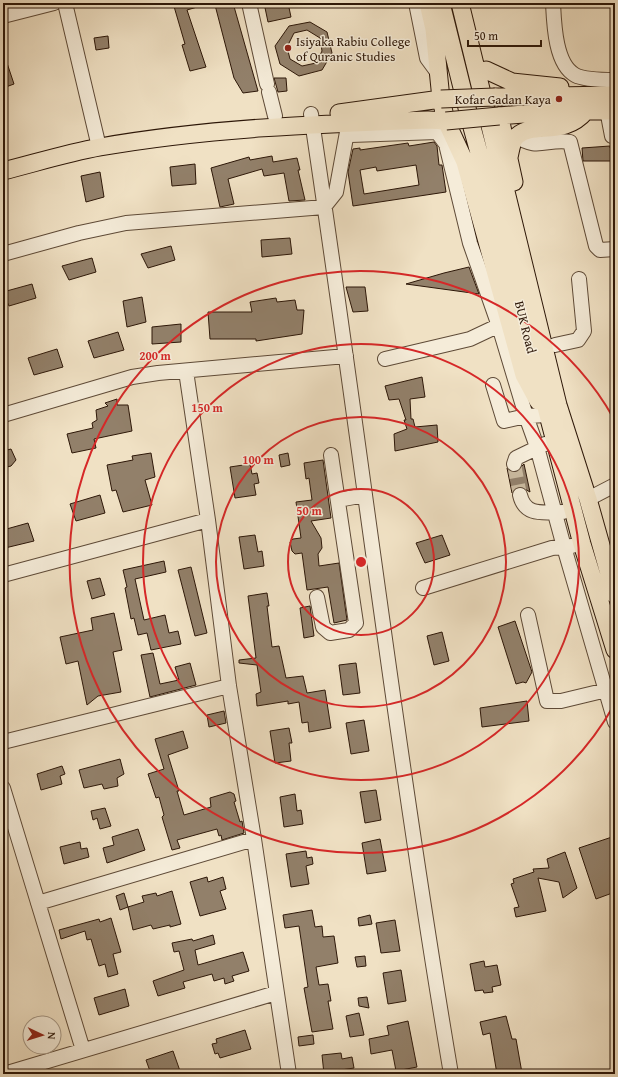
<svg xmlns="http://www.w3.org/2000/svg" width="618" height="1077" font-family="'Gentium Book Plus',serif">
	<rect width="100%" height="100%" fill="#f0e1c4"/>
	<filter id="stains"><feTurbulence type="fractalNoise" baseFrequency=".005" numOctaves="4"/><feColorMatrix values="0 0 0 0 .2 0 0 0 0 .09 0 0 0 0 .02 0 0 0 .5 -.17"/></filter>
	<radialGradient id="worn" r=".72"><stop offset=".6" stop-color="#630" stop-opacity="0"/><stop offset="1" stop-color="#630" stop-opacity=".3"/></radialGradient>
	<path fill="#92806a" stroke="#2d1708" fill-rule="evenodd" d="M173,3H203L204,5L187,10L206,67L190,71L182,45L185,44Z
		M224,3H233L258,91L243,93L234,78L215,5Z
		M264,3H288L291,17L268,22Z
		M310,22L327,32L332,53L322,70L299,76L280,64L275,46L289,26ZM307,30L320,38L322,51L316,63L302,66L290,59L287,47L294,33Z
		M108,36L109,48L96,50L94,38Z
		M3,57H5L14,84L3,88Z
		M274,78H286L287,91L278,92Z
		M434,142L437,146L439,165H442L446,192L353,206L348,172L353,149L360,148V150L408,143L409,146ZM416,165L419,185L364,194L360,170L376,167L377,171Z
		M610,146V148H615V161H583L582,148Z
		M272,156L273,162L297,158L300,170H298L305,200L289,201L284,173L264,176L262,169L228,179L234,204L220,207L211,168L249,157L250,160Z
		M195,164L196,184L172,186L170,167Z
		M100,172L104,197L86,202L81,176Z
		M290,238L292,254L262,257L261,240Z
		M171,246L175,260L148,268L141,254Z
		M92,258L96,272L69,280L62,266Z
		M469,267L479,294L406,284L444,273Z
		M32,284L36,298L9,306L3,292Z
		M346,287H365L368,311L353,312Z
		M142,297L146,322L127,327L123,301Z
		M276,298L277,302L295,300L297,310H304L302,334L256,341V339H210L208,312H252L250,302Z
		M181,324V342L152,344V327Z
		M118,332L124,350L94,358L88,341Z
		M57,349L63,367L34,375L28,358Z
		M422,377L425,397L410,399L411,419H413L415,427L437,425L438,442L395,451L394,434L407,429L404,420H406L399,399L389,400L385,386Z
		M117,399V405H128L132,431L94,439L96,448L72,453L67,434L93,428L92,423L97,420L96,410L108,406L105,403Z
		M11,449L16,460L11,466L3,468V451Z
		M151,453L155,477L145,480L152,505L123,512L116,490L112,491L107,465L133,460L132,456Z
		M288,453L290,465L281,467L279,455Z
		M323,460L331,518L311,521L321,538L322,548L318,554L319,566L339,563L347,620L334,623L328,587L307,590L302,553L295,554L292,551L290,542L293,539L301,538L296,502L312,500L309,478L306,479L304,463Z
		M250,464L252,474L257,473L259,483L254,484L256,495L235,498L230,467Z
		M524,464L530,492L521,487H517L512,493L507,468L511,472H516Z
		M100,495L105,513L76,521L70,504Z
		M28,523L34,541L5,548L3,530Z
		M255,535L258,552L262,551L264,566L244,569L239,537Z
		M442,535L450,555L425,563L416,543Z
		M164,561L166,572L135,579L144,620L165,615L169,633L178,631L181,644L151,650L147,633L138,635L134,618L131,619L125,588L127,587L123,570Z
		M191,567L207,633L195,636L178,570Z
		M100,578L105,595L92,599L87,581Z
		M267,593L269,606H267L272,647L279,646L286,678L303,676L307,693L325,690L331,728L309,732L308,722L302,723L299,702L288,704V701L257,706L256,694L261,692L257,665L239,663V660L256,658L248,596Z
		M310,606L314,636L304,638L300,608Z
		M114,613L122,650L113,652L121,692L98,696L87,705L78,661L66,664L60,637L93,630L91,618Z
		M515,621L532,672L526,683L523,682L516,684L498,627Z
		M442,632L449,661L434,665L427,636Z
		M153,653L160,684L179,680L175,667L190,663L196,685L150,697L141,655Z
		M356,663L360,693L343,695L339,665Z
		M527,701L529,721L482,727L480,708Z
		M224,711L226,723L209,727L207,715Z
		M364,720L369,751L351,754L346,723Z
		M289,728L292,743H289L291,761L275,763L270,731Z
		M183,731L188,748L168,755L179,791H177L184,815L211,807L210,798L230,792L234,794L236,801L234,802L240,822L242,821L244,833L222,840L221,835L219,836L217,829L177,840L180,848L172,850L162,817L164,815L159,797L156,798L148,774L164,769L155,739Z
		M120,759L124,774L117,778L118,786L104,789L102,784L84,788L79,770Z
		M62,766L65,774L60,776L62,784L41,790L37,774Z
		M376,790L381,820L365,823L360,792Z
		M295,794L297,811L301,810L303,824L284,827L280,797Z
		M105,808L111,826L100,829L97,818L93,820L91,811Z
		M138,829L145,850L107,863L103,848L114,845L112,837Z
		M615,836V892L596,899L579,848Z
		M380,839L386,871L367,874L362,843Z
		M80,842L81,849L87,848L89,857L64,864L60,847Z
		M306,851L307,858L312,857L313,864L306,866L309,884L291,887L286,854Z
		M565,852L577,888L563,898L559,882L538,878L546,911L516,917L514,908L519,907L511,884L514,883L513,879L534,872L533,869L549,868L547,859Z
		M207,877L208,882L223,877L226,889L220,891L226,909L200,916L190,882Z
		M172,891L181,924L170,927V925L153,929L151,925L133,930L128,907L144,902L142,896L156,893L157,896Z
		M124,893L128,907L120,910L116,896Z
		M312,910L315,927L322,926L323,937L334,936L338,963L316,967L319,985L328,984L331,1001H328L333,1029L312,1032L304,988L308,987L299,926L285,928L283,915Z
		M370,915L372,924L359,926L358,918Z
		M111,918L121,952L113,954L118,974L108,977L105,964L99,966L91,939L87,940L85,931L61,939L59,930L99,919L100,922Z
		M395,920L400,951L381,953L376,923Z
		M213,935L215,944L195,950L198,965L243,952L249,971L232,976L234,981L225,984L224,978L214,981L212,974L183,982L185,988L158,996L153,981L184,970L179,951L174,952L172,943L192,939L193,941Z
		M365,956L366,966L357,967L355,957Z
		M484,961L485,967L497,965L501,985L492,987L493,992L484,993L483,990L475,991L470,964Z
		M401,970L406,1001L388,1004L383,973Z
		M125,989L129,1006L99,1015L94,998Z
		M367,997L369,1008L359,1006L358,998Z
		M359,1013L364,1035L350,1037L346,1016Z
		M506,1016L512,1039H516L522,1073L497,1074L490,1033L483,1035L480,1022Z
		M408,1021L417,1067L396,1071L392,1050L371,1054L369,1039L389,1035L387,1026Z
		M245,1030L251,1049L220,1058L218,1053L215,1054L212,1044L217,1043L216,1039Z
		M313,1035L314,1044L299,1046L298,1037Z
		M173,1051L180,1071L171,1074H151L146,1060Z
		M341,1053L342,1059L352,1057L354,1068L341,1070V1074H324L322,1055Z"/>
	<g fill="none" stroke-linecap="round" stroke-linejoin="round">
		<path stroke="#c9b99e" stroke-width="14" stroke-dasharray="14 7" stroke-linecap="butt" d="M514,464L520,495"/>
		<g stroke="#5e4a37" stroke-width="16">
			<path id="minor" d="M65,3L99,147
				M249,3L267,84
				M416,3L427,58L438,73
				M553,3C554,23 555,64 575,75C584,80 605,80 615,80
				M3,16L54,3
				M269,92L275,116
				M607,110L612,136L615,137
				M311,114C359,434 397,755 451,1074
				M346,123L347,132L351,135L437,132L446,144L470,243L499,326L526,416L548,415
				M517,136C536,151 548,138 570,142L596,246L600,250L615,249
				M3,254L79,233L126,223L324,207L336,192L347,132
				M555,345L578,340L584,331L579,279
				M385,359L470,339L506,322
				M186,371L208,520L229,686L254,839L289,1074
				M493,385L504,421L526,416L537,447L564,547L615,722
				M3,415L132,377L158,373L346,356
				M514,464L516,458L545,444
				M520,495C525,517 544,512 563,512
				M588,499L615,485
				M338,500L365,495
				M3,575L208,520
				M423,588L552,548L572,546
				M317,597L323,627L330,633L349,630L356,623L331,455
				M528,615L547,701H561L615,688
				M3,742L229,686
				M3,788L83,1050
				M38,903L254,839
				M4,1074L276,993"/>
		</g>
		<g stroke="#2d1708" stroke-width="19">
			<path id="major" d="M428,3L434,29L441,99L446,121L465,162L524,375L538,401
				M441,3L470,120L506,251L548,415L582,544L615,650
				M460,3L558,405L588,499L615,595
				M486,70L512,82L560,87
				M495,97L615,95
				M339,113L441,99
				M499,116L563,111H615
				M502,127L514,182
				M509,157C511,150 511,141 517,136C534,121 563,138 586,111
				M3,171C35,163 67,153 100,147C208,128 318,124 428,120L446,121"/>
		</g>
		<use href="#minor" stroke="#f5ecd9" stroke-width="14"/>
		<use href="#major" stroke="#f0e1c4" stroke-width="17"/>
		<g stroke="#2d1708" stroke-width="19" stroke-linecap="butt">
			<path id="major-bridge" d="M441,99L495,97
				M446,121L499,116"/>
		</g>
		<use href="#major-bridge" stroke="#f0e1c4" stroke-width="17"/>
	</g>
	<g fill="none" stroke="#d62828" stroke-width="2">
		<circle cx="361" cy="562" r="73"/>
		<circle cx="361" cy="562" r="145"/>
		<circle cx="361" cy="562" r="218"/>
		<path d="M614 705A291 291 0 1 1 614 419"/>
	</g>
	<g fill="#8f2418" stroke="#f5ecd9" stroke-width="1.5">
		<circle cx="288" cy="48" r="4"/>
		<circle cx="559" cy="99" r="4"/>
	</g>
	<g text-anchor="middle" stroke-width="3" stroke-linejoin="round" paint-order="stroke">
		<g font-size="13" fill="#2d1708" stroke="#f5ecd9" text-anchor="start">
			<text x="296" y="46">Isiyaka Rabiu College<tspan x="296" dy="15">of Quranic Studies</tspan></text>
			<text x="551" y="104" text-anchor="end">Kofar Gadan Kaya</text>
		</g>
		<g font-size="13" fill="#2d1708" stroke="#f5ecd9">
			<text transform="translate(526 327) rotate(76)" y="5">BUK Road</text>
		</g>
	</g>
	<circle cx="361" cy="562" r="6" fill="#d62828" stroke="#f5ecd9" stroke-width="2"/>
	<g font-size="12" text-anchor="middle" font-weight="bold" fill="#d62828" stroke="#f5ecd9" stroke-width="3" stroke-linejoin="round" paint-order="stroke">
		<text x="155" y="360">200 m</text>
		<text x="207" y="412">150 m</text>
		<text x="258" y="464">100 m</text>
		<text x="309" y="515">50 m</text>
	</g>
	<rect width="618" height="1077" fill="none" stroke="#f0e1c4" stroke-width="16"/>
	<rect x="4" y="4" width="610" height="1069" fill="none" stroke="#2d1708" stroke-width="2"/>
	<rect x="8" y="8" width="602" height="1061" fill="none" stroke="#2d1708"/>
	<g transform="translate(42 1035) rotate(94)"><circle r="19" fill="#f5ecd9" stroke="#a59785"/>
	<path d="M0-3L7 15L0 10L-7 15Z" fill="#8f2418"/>
	<text y="-6" font-size="11" font-weight="bold" text-anchor="middle" fill="#2d1708">N</text>
	</g>
	<path d="M468 40v6h73v-6" fill="none" stroke="#2d1708" stroke-width="2"/>
	<text x="474" y="40" font-size="12" fill="#2d1708" stroke="#f5ecd9" stroke-width="3" paint-order="stroke">50 m</text>
	<rect width="100%" height="100%" filter="url(#stains)"/>
	<rect width="100%" height="100%" fill="url(#worn)"/>
</svg>
